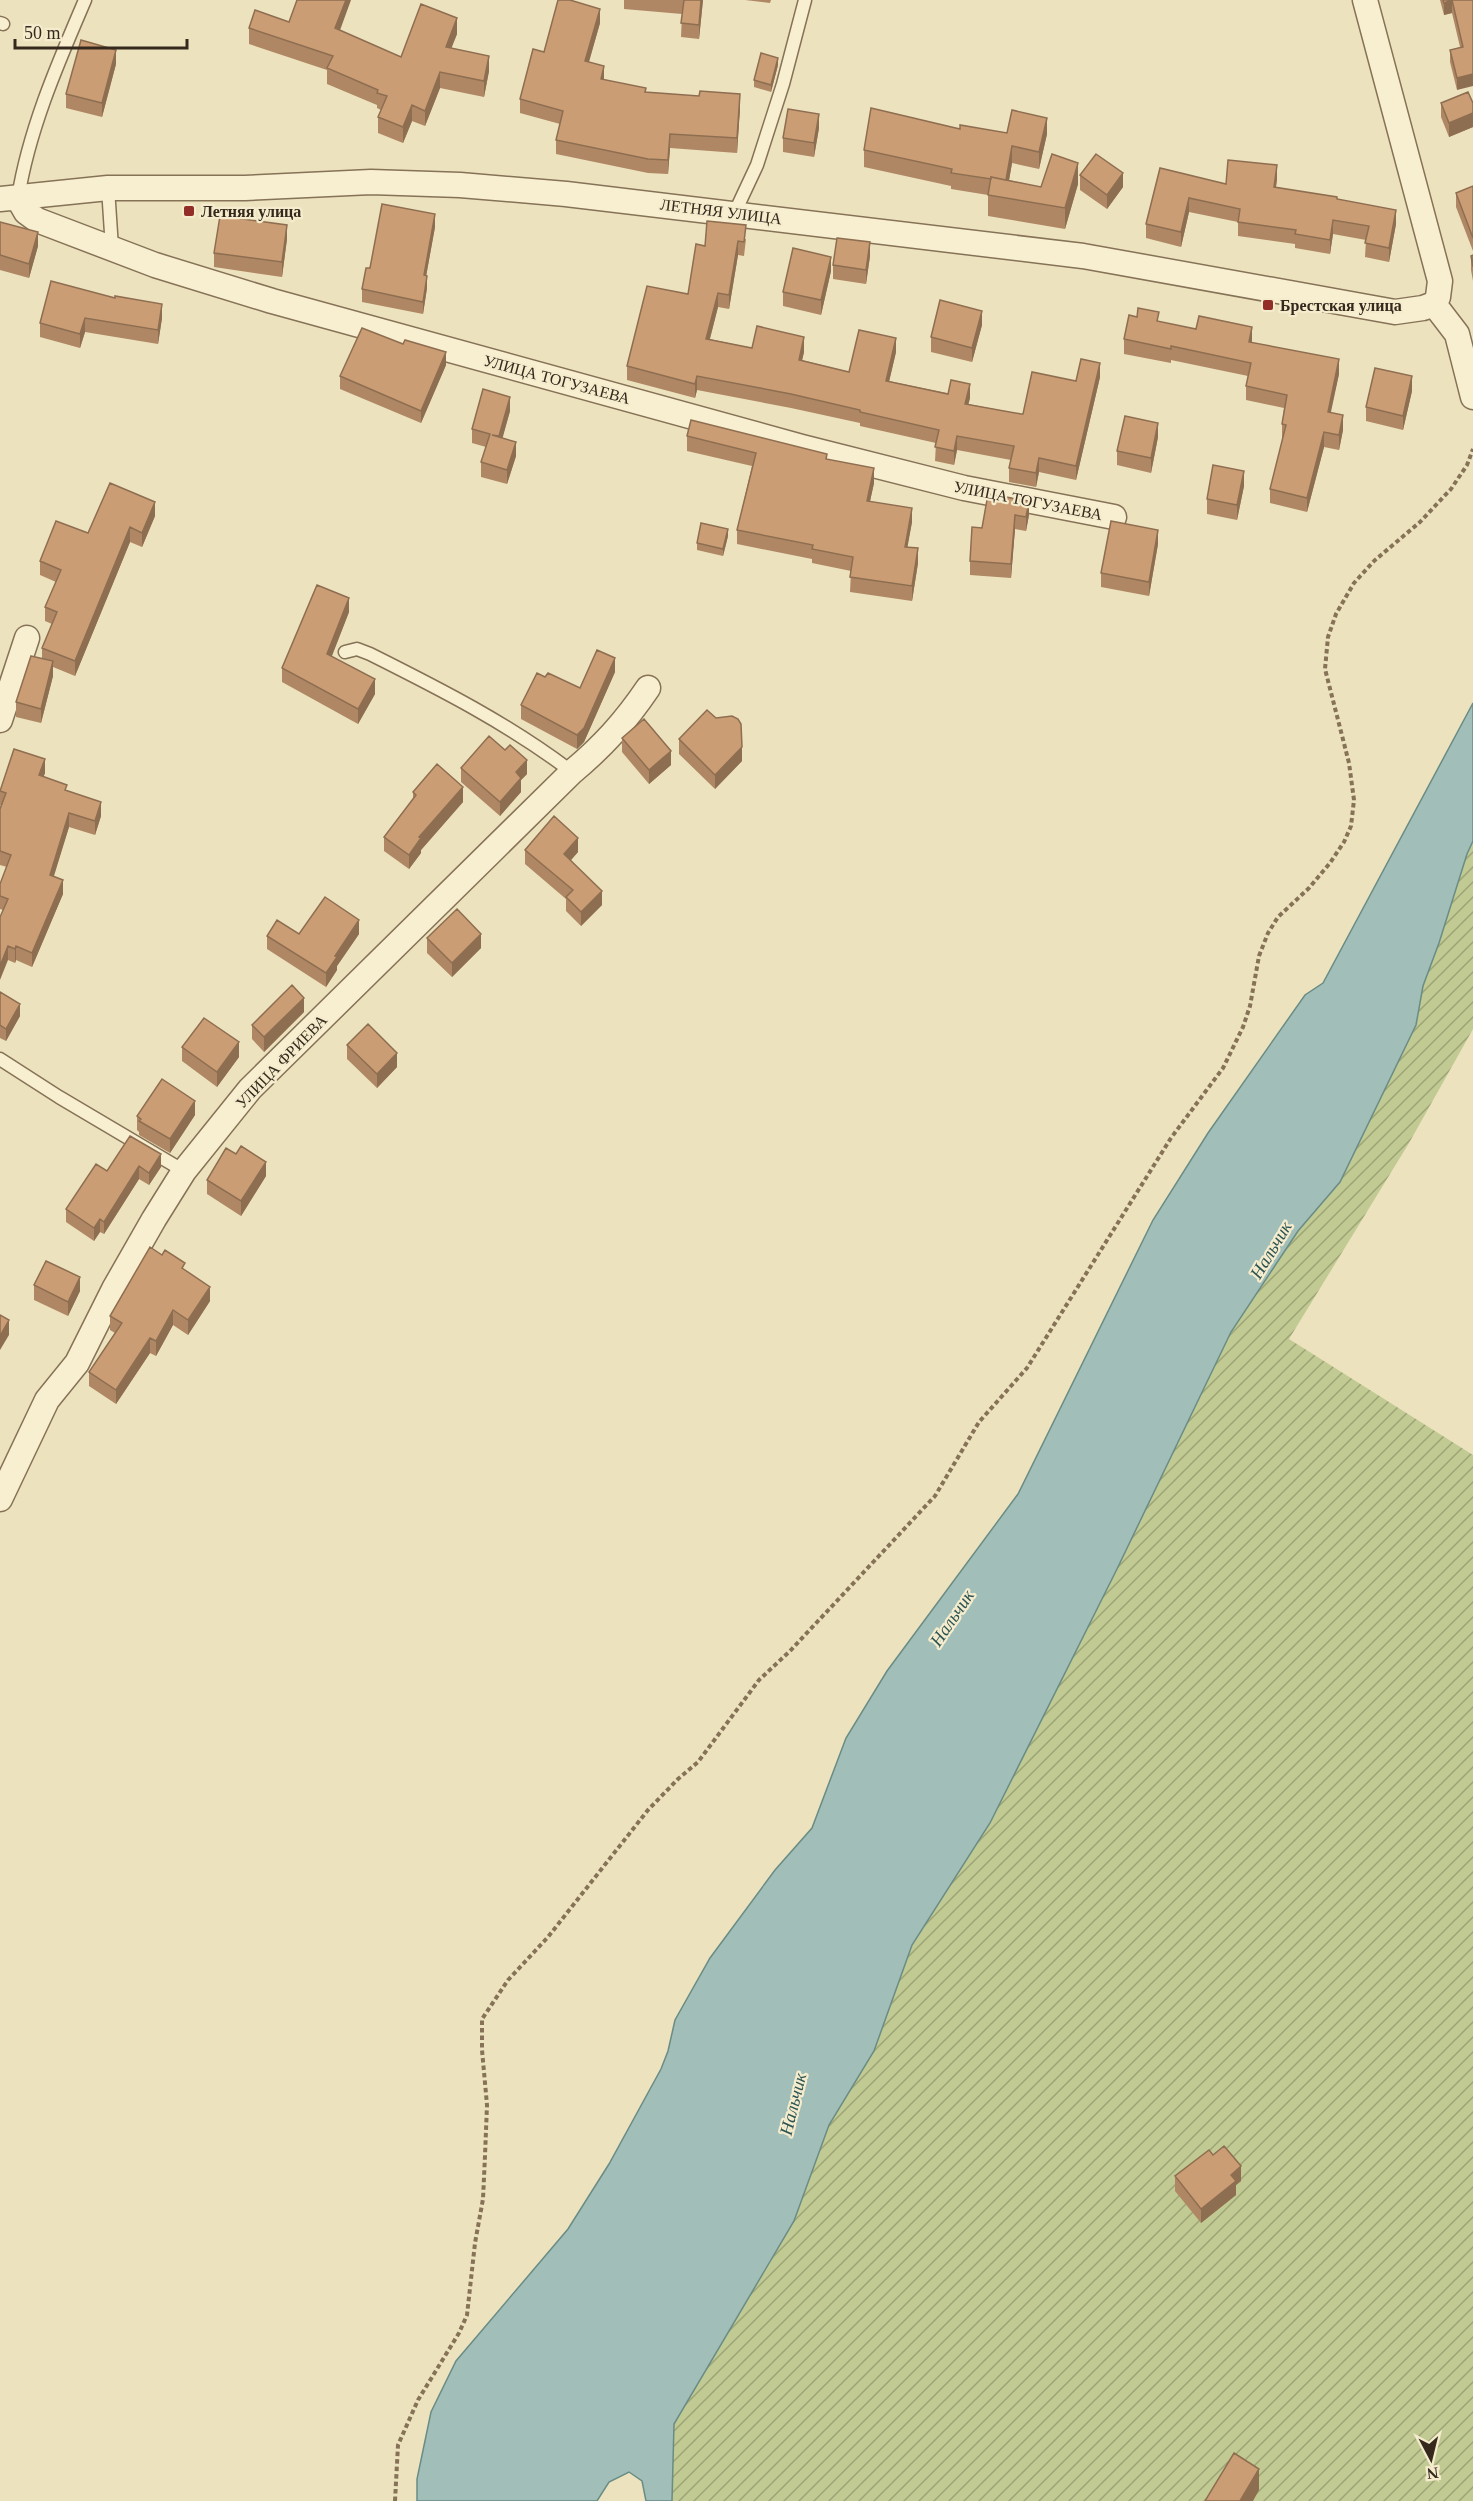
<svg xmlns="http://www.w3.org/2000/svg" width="1473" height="2501" font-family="'Times New Roman',serif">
	<defs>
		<pattern id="garden-furrows" width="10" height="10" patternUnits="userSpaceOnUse" patternTransform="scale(1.5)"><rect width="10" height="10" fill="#c0ca92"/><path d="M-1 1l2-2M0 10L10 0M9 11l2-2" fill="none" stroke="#9da476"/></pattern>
	</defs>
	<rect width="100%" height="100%" fill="#ede2be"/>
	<path fill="url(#garden-furrows)" d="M1473,841V1029L1409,1143L1289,1339L1473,1455V2501H672L674,2424L794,2221L829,2125L874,2051L912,1945L990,1823L1036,1732L1231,1332L1298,1231L1340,1182L1416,1025L1423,986L1439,943L1467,854Z"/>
	<path fill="#a1beb8" stroke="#698c85" stroke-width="1.5" d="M1473,703V841L1467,854L1439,943L1423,986L1416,1025L1340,1182L1298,1231L1231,1332L1117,1569L990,1823L912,1945L874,2051L829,2125L794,2221L674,2424L672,2501H646L642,2481L629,2472L609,2482L597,2501H417V2479L431,2412L456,2361L568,2229L609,2164L661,2069L668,2051L675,2020L710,1958L775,1870L812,1828L846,1738L887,1671L1018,1494L1153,1220L1208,1133L1305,995L1323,983Z"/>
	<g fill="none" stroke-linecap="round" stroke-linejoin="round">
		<g stroke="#857257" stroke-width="15">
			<path id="lane" d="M0,23L3,24
				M108,188L112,248
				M18,198C29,129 58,63 85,0
				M735,212L757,165L783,84L805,0
				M345,652L357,649L370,654C440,689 509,724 572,772
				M0,1059L59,1097L184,1171"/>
		</g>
		<g stroke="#857257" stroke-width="27">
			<path id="street" d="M1365,0L1440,281L1438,297L1434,304
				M18,198L26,212L37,220L155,265L272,301L802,447L964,488L1114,517
				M0,199L108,188H245L371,182L460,185L566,194L1083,256L1395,312L1423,308L1434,304
				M1434,304L1457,334L1473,397
				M0,720L27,638
				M0,1499L47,1400L77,1363L114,1289L154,1219L184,1171L250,1089L572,772C603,746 625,722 648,688"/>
		</g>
		<path stroke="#857257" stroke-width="4" stroke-dasharray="4.5 3" stroke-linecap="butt" d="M395,2501L398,2445L418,2400L459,2333L467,2315L475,2243L483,2199L485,2156L487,2105L482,2050V2019L508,1980L548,1937L648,1810L678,1779L698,1762L759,1680L790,1651L935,1496L979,1422L1027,1368L1171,1138L1223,1068L1243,1027L1250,1006L1259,956L1268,933L1278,917L1309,888L1330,863L1344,842L1351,826L1354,800L1349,763L1325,669L1328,637L1336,614L1354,583L1374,561L1420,522L1451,489L1467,465L1473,449"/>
		<use href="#lane" stroke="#f8efd0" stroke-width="12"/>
		<use href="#street" stroke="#f8efd0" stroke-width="24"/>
	</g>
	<path fill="#af8764" d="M624,0H703L699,39L681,37L682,14L624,9Z
		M745,0H771L770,3Z
		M1440,0H1473L1457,90L1450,62V50L1460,47L1452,13L1444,15Z
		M289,22L340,31L401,57L457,34L451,48L489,71L484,97L440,88L425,126L412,121L403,143L378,133V117L381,110L377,108V105L327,84V70L249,44V28Z
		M600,23L589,62L604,80L646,92L740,108L737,153L670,148L668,174L648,173L556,154V140L560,124L520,113V99L544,52Z
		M116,64L102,117L66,108V94Z
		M778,65L771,92L754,87V80Z
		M1441,103H1473V127L1449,137L1441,117Z
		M819,128L814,157L783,152V138Z
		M960,129L1007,133L1047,134L1039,169L1012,163L1009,180L1041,187L1078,184L1065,229L988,216V195L951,189V186L864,167V150Z
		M1160,168L1226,184L1277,179L1276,187L1337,199L1396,224L1389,262L1365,257L1366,240L1333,234L1330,254L1295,248V244L1238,236V222L1189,212L1181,247L1146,238V224Z
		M1080,175L1123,187L1107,209L1080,190Z
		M1473,186V251L1456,207V193Z
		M0,222L38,246L29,278L0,270Z
		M435,227L426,276L427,288L423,314L362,302V289L370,268Z
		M287,239L282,277L214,267V253Z
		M746,239L744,256L738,255L729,309L718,307L710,339L752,348L804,352L802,360L849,372L896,352L889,381L970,398L968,404L1021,414H1023L1076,381L1100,377L1076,480L1039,472L1036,487L1009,482V468L1011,460L957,450L954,465L935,461L936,443L860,426V423L791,408L697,390L695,398L627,380V366L688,294L705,246Z
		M1473,255V281L1471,270V256Z
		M870,256L866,284L833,279V265Z
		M831,271L821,315L783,306V292Z
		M51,281L162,318L158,344L85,332L80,348L40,337V323Z
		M1159,322L1252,343L1339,374L1330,413L1343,430L1339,450L1324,447L1307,512L1270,503V489L1283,438H1282V424L1284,408L1246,400V386L1248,376L1171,360V363L1124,354V339Z
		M982,325L972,362L931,352V337Z
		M403,344L446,365L421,423L340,389V376Z
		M1412,391L1403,430L1366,421V407Z
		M510,411L502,438L516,456L507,484L481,477V462L486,447L472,443V429Z
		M687,436L827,459L874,483L870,501L912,522L907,547L918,563L912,601L850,592L851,571L812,563V559L737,544V530L752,466L687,451Z
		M1158,437L1151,473L1117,465V451Z
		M1244,486L1237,520L1207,514V499Z
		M988,494L1029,515L1026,531L1015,529L1011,578L970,575V561L982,528Z
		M155,516L142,547L130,542L75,676L53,667V676L41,723L16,717V702L42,659V648L52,624L45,621V607L56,582L40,575V561L88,533Z
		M728,536L723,556L697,550V543Z
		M1158,544L1149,596L1101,587V573Z
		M349,612L332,656L375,694L358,724L282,682V668Z
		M615,672L584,742L577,749L521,719V705L545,677L580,688Z
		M622,738L671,765L649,784L622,752Z
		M679,739L742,761L715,789L679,754Z
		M461,768L527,774L521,780V792L500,816L461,782Z
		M45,773L43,777L67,790L101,816L95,835L69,827L53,877L63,894L32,967L16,960L15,963L8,960L3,910L0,909V884L7,867L0,865V809L1,805H0V791Z
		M413,792L463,802L421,850V853L409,869L384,851V837L413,799Z
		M525,850L578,852L571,860L602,905L581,926L566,911V899L525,864Z
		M299,934H359L337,966V970L326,987L267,949V936Z
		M427,938L481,948L452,977L427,953Z
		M0,992L20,1016L6,1041L0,1038Z
		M304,1012L264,1052L252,1039V1025Z
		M347,1045L397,1067L377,1088L347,1059Z
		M182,1047L239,1057L217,1087L182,1061Z
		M195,1115L170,1153L139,1135V1132L137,1130V1116Z
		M130,1136L161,1167L149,1185L139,1179L104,1234L100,1232L94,1241L66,1222V1209L107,1171Z
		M236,1154L266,1176L241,1216L207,1194V1180Z
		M185,1271L210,1301L188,1335L173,1325L156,1356L150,1353L116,1404L89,1386V1372L115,1333L110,1330V1316Z
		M34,1285L80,1291L68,1316L34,1300Z
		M1175,2176L1241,2181L1236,2185V2195L1201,2223L1175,2191Z"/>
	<path fill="#8e6e51" d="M346,0H351L335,44V28Z
		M701,0H703L699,39V25Z
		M1452,0V13L1444,15V3Z
		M600,9V23L585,75V61Z
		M457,18V34L446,62V47Z
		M116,50V64L102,117V103Z
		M489,56V71L484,97V81Z
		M778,58V65L771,92V85Z
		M604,66V80L601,79Z
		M440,72V88L425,126V111Z
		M1473,74V86L1457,90V78Z
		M740,94V108L737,153V138Z
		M412,105V121L403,143V127Z
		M1473,113V127L1449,137V123Z
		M819,114V128L814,157V143Z
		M1047,118V134L1039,169V152Z
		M670,134V148L668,174V160Z
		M1012,146V163L1006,198V182Z
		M1078,163V184L1065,229V208Z
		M1277,165V179L1274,201V187Z
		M1123,173V187L1107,209V195Z
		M1189,198V212L1181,247V232Z
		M1396,210V224L1389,262V248Z
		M435,214V227L424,288V275Z
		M1333,220V234L1330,254V240Z
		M287,225V239L282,277V262Z
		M38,232V246L29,278V264Z
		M738,241V255L729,309V295Z
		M870,242V256L866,284V270Z
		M831,257V271L821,315V300Z
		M427,276V288L423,314V302Z
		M718,293V307L706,353V339Z
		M162,304V318L158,344V330Z
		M982,311V325L972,362V348Z
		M85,318V332L80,348V334Z
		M1252,327V341L1249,356V342Z
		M804,337V352L799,374V360Z
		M896,338V352L886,395V381Z
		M446,352V365L421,423V411Z
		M1339,359V374L1328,426V412Z
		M1100,363V377L1076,480V466Z
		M697,376V390L695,398V384Z
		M1412,376V391L1403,430V416Z
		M970,384V398L965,418V404Z
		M510,397V411L499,451V436Z
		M1343,415V430L1339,450V435Z
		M1158,423V437L1151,473V458Z
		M1324,432V447L1307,512V498Z
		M957,436V450L954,465V451Z
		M516,442V456L507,484V470Z
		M1039,458V472L1036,487V473Z
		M874,468V483L867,515V501Z
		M1244,471V486L1237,520V505Z
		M1029,501V515L1026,531V517Z
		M155,502V516L142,547V533Z
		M912,508V522L905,561V547Z
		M1015,515V529L1011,578V564Z
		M130,527V542L75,676V661Z
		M728,529V536L723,556V549Z
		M1158,530V544L1149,596V582Z
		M918,548V563L912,601V586Z
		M349,598V612L327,668V654Z
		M615,658V672L584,742L577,749V735Z
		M53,661V676L41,723V709Z
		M375,679V694L358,724V709Z
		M742,747V761L715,789V775Z
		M671,751V765L649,784V770Z
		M45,759V773L39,789V775Z
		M527,760V774L521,780V792L500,816V802L516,772Z
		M463,787V802L421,850V853L409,869V855L419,837Z
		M101,802V816L95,835V821Z
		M69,813V827L50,889V875Z
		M578,838V852L564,868V854Z
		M63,880V894L32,967V953Z
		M602,891V905L581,926V912Z
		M359,920V934L337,966V970L326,987V973L335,956Z
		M481,934V948L452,977V963Z
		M8,946V960L0,980V966Z
		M16,946V960L15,963V949Z
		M304,998V1012L264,1052V1037Z
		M20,1004V1016L6,1041V1029Z
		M239,1042V1057L217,1087V1072Z
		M397,1053V1067L377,1088V1074Z
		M195,1101V1115L170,1153V1139Z
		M161,1154V1167L149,1185V1173Z
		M266,1162V1176L241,1216V1201Z
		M139,1166V1179L104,1234V1222Z
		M100,1219V1232L94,1241V1228Z
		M80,1277V1291L68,1316V1302Z
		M210,1287V1301L188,1335V1320Z
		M173,1310V1325L156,1356V1341Z
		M9,1320V1335L0,1350V1336Z
		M150,1338V1353L116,1404V1390Z
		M1241,2166V2181L1236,2185V2195L1201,2223V2209L1231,2175Z
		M1259,2469V2490L1253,2501H1240Z"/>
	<path fill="#cb9d74" stroke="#8e6e51" stroke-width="1.5" d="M297,0H346L335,28L401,57L421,4L457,18L446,47L489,56L484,81L440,72L425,111L412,105L403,127L378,117L387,96L377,93L378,90L327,68L333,56L249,28L255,10L289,22Z
		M558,0H570L600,9L585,61L604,66L601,79L646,88L645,92L699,96L700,91L740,94L737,138L670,134L668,160L648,159L556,140L563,111L520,99L533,49L544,52Z
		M684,0H701L699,25L681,23Z
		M1443,0H1473V74L1457,78L1450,50L1463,47L1452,0L1444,3Z
		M81,40L116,50L102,103L66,94Z
		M761,53L778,58L771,85L754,80Z
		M1468,92L1473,103V113L1449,123L1441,103Z
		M871,108L960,129V125L1007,133L1012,110L1047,118L1039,152L1012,146L1006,180L991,177V179L951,173L952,169L864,150Z
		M788,109L819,114L814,143L783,138Z
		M1052,154L1078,163L1065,208L988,195L991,177L1041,187Z
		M1096,154L1123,173L1107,195L1080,175Z
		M1228,160L1277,165L1274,187L1337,197V199L1396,210L1389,248L1365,243L1369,226L1333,220L1330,240L1295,234L1296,230L1238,222L1240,209L1189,198L1181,232L1146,224L1160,168L1226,184Z
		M1473,186V238L1456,193Z
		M382,204L435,214L424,275L427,276L423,302L362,289L366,268H370Z
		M220,216L287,225L282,262L214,253Z
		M707,221L746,225L744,242L738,241L729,295L718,293L706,339L752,348L757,326L804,337L799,360L849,372L859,330L896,338L886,381L948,394L951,380L970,384L965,404L1021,414H1023L1032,372L1076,381L1081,359L1100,363L1076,466L1039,458L1036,473L1009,468L1014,446L957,436L954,451L935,447L939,430L860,412V410L791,394L697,376L695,384L627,366L647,286L688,294L696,244L705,246Z
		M0,222L38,232L29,264L0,255Z
		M837,238L870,242L866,270L833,265Z
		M793,248L831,257L821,300L783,292Z
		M1473,255V267L1471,256Z
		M51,281L115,298V296L162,304L158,330L85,318L80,334L40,323Z
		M940,300L982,311L972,348L931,337Z
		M1138,308L1159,312L1157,321L1196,329L1199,316L1252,327L1249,342L1339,359L1328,412L1343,415L1339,435L1324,432L1307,498L1270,489L1286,425L1282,424L1287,395L1246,386L1251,363L1171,346V349L1124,339L1129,315L1137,317Z
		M362,328L403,344L405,340L446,352L421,411L340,376Z
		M1375,368L1412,376L1403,416L1366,407Z
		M483,389L510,397L499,436L492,435L516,442L507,470L481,462L490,434L472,429Z
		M1125,416L1158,423L1151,458L1117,451Z
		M691,420L827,454L826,459L874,468L867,501L912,508L905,547L918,548L912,586L850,577L853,557L812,549L813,545L737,530L756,453L687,436Z
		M1213,465L1244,471L1237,505L1207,499Z
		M110,483L155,502L142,533L130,527L75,661L42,648L57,612L45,607L61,570L40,561L56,521L88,533Z
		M988,494L1029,501L1026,517L1015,515L1011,564L970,561L972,527L982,528Z
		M1111,521L1158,530L1149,582L1101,573Z
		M701,523L728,529L723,549L697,543Z
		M317,585L349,598L327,654L375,679L358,709L282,668Z
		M597,650L615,658L584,728L577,735L521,705L537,673L545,677L548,673L580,688Z
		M31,656L53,661L41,709L16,702Z
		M707,710L716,718L732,716L738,719L741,724L742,747L715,775L679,739Z
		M644,719L671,751L649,770L622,738Z
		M489,736L505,750L510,745L527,760L516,772L521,778L500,802L461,768Z
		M14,749L45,759L39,775L67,785L65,790L101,802L95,821L69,813L50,875L63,880L32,953L16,946L15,949L8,946L0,966V917L8,899L0,896V884L11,855L0,851V809L6,793L0,791Z
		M437,764L463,787L419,837L421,838L409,855L384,837L416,795L413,792Z
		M554,816L578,838L564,854L602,891L581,912L566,897L573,890L525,850Z
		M325,897L359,920L335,956L337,957L326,973L267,936L277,920L299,934Z
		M457,909L481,934L452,963L427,938Z
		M292,985L304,998L264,1037L252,1025Z
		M0,992L20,1004L6,1029L0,1025Z
		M204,1018L239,1042L217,1072L182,1047Z
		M368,1024L397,1053L377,1074L347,1045Z
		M162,1079L195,1101L170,1139L139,1121L141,1119L137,1116Z
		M130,1136L161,1154L149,1173L139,1166L104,1222L100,1219L94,1228L66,1209L96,1164L107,1171Z
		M241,1146L266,1162L241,1201L207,1180L226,1148L236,1154Z
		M150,1247L162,1255L165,1250L185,1263L182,1268L210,1287L188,1320L173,1310L156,1341L150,1338L116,1390L89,1372L122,1323L110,1316Z
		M46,1261L80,1277L68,1302L34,1285Z
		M0,1315L9,1320L0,1336Z
		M1224,2146L1241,2166L1231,2175L1236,2181L1201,2209L1175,2176L1209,2150L1213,2155Z
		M1234,2453L1259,2469L1240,2501H1205Z"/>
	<g fill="#932d28" stroke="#f5eccd" stroke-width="2">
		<rect x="183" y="205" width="12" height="12" rx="3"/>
		<rect x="1262" y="299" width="12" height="12" rx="3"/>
	</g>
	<g text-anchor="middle" stroke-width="4.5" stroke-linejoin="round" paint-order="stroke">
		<g font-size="16" font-weight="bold" fill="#34291c" stroke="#f5eccd" text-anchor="start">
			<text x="201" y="217">Летняя улица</text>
			<text x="1280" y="311">Брестская улица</text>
		</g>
		<g font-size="16" fill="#34291c" stroke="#f5eccd">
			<text transform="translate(721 211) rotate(7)" y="6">ЛЕТНЯЯ УЛИЦА</text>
			<text transform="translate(557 379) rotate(15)" y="6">УЛИЦА ТОГУЗАЕВА</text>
			<text transform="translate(1028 500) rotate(11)" y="6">УЛИЦА ТОГУЗАЕВА</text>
			<text transform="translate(281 1061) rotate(-46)" y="6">УЛИЦА ФРИЕВА</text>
		</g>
		<g font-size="18" font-style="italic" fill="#2b5454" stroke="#f5eccd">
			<text transform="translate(1271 1250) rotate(-59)" y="6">Нальчик</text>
			<text transform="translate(952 1618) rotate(-56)" y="6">Нальчик</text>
			<text transform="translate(793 2104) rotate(-76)" y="6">Нальчик</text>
		</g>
	</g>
	<g transform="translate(1431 2459) rotate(173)" stroke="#f5eccd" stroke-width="4.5" paint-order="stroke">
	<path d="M0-4.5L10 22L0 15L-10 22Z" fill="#34291c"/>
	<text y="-9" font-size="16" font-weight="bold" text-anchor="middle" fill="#34291c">N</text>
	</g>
	<path d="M15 39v9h172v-9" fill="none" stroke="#34291c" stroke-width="3"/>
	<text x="24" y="39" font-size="18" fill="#34291c" stroke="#f5eccd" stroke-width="4.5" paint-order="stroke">50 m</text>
</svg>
